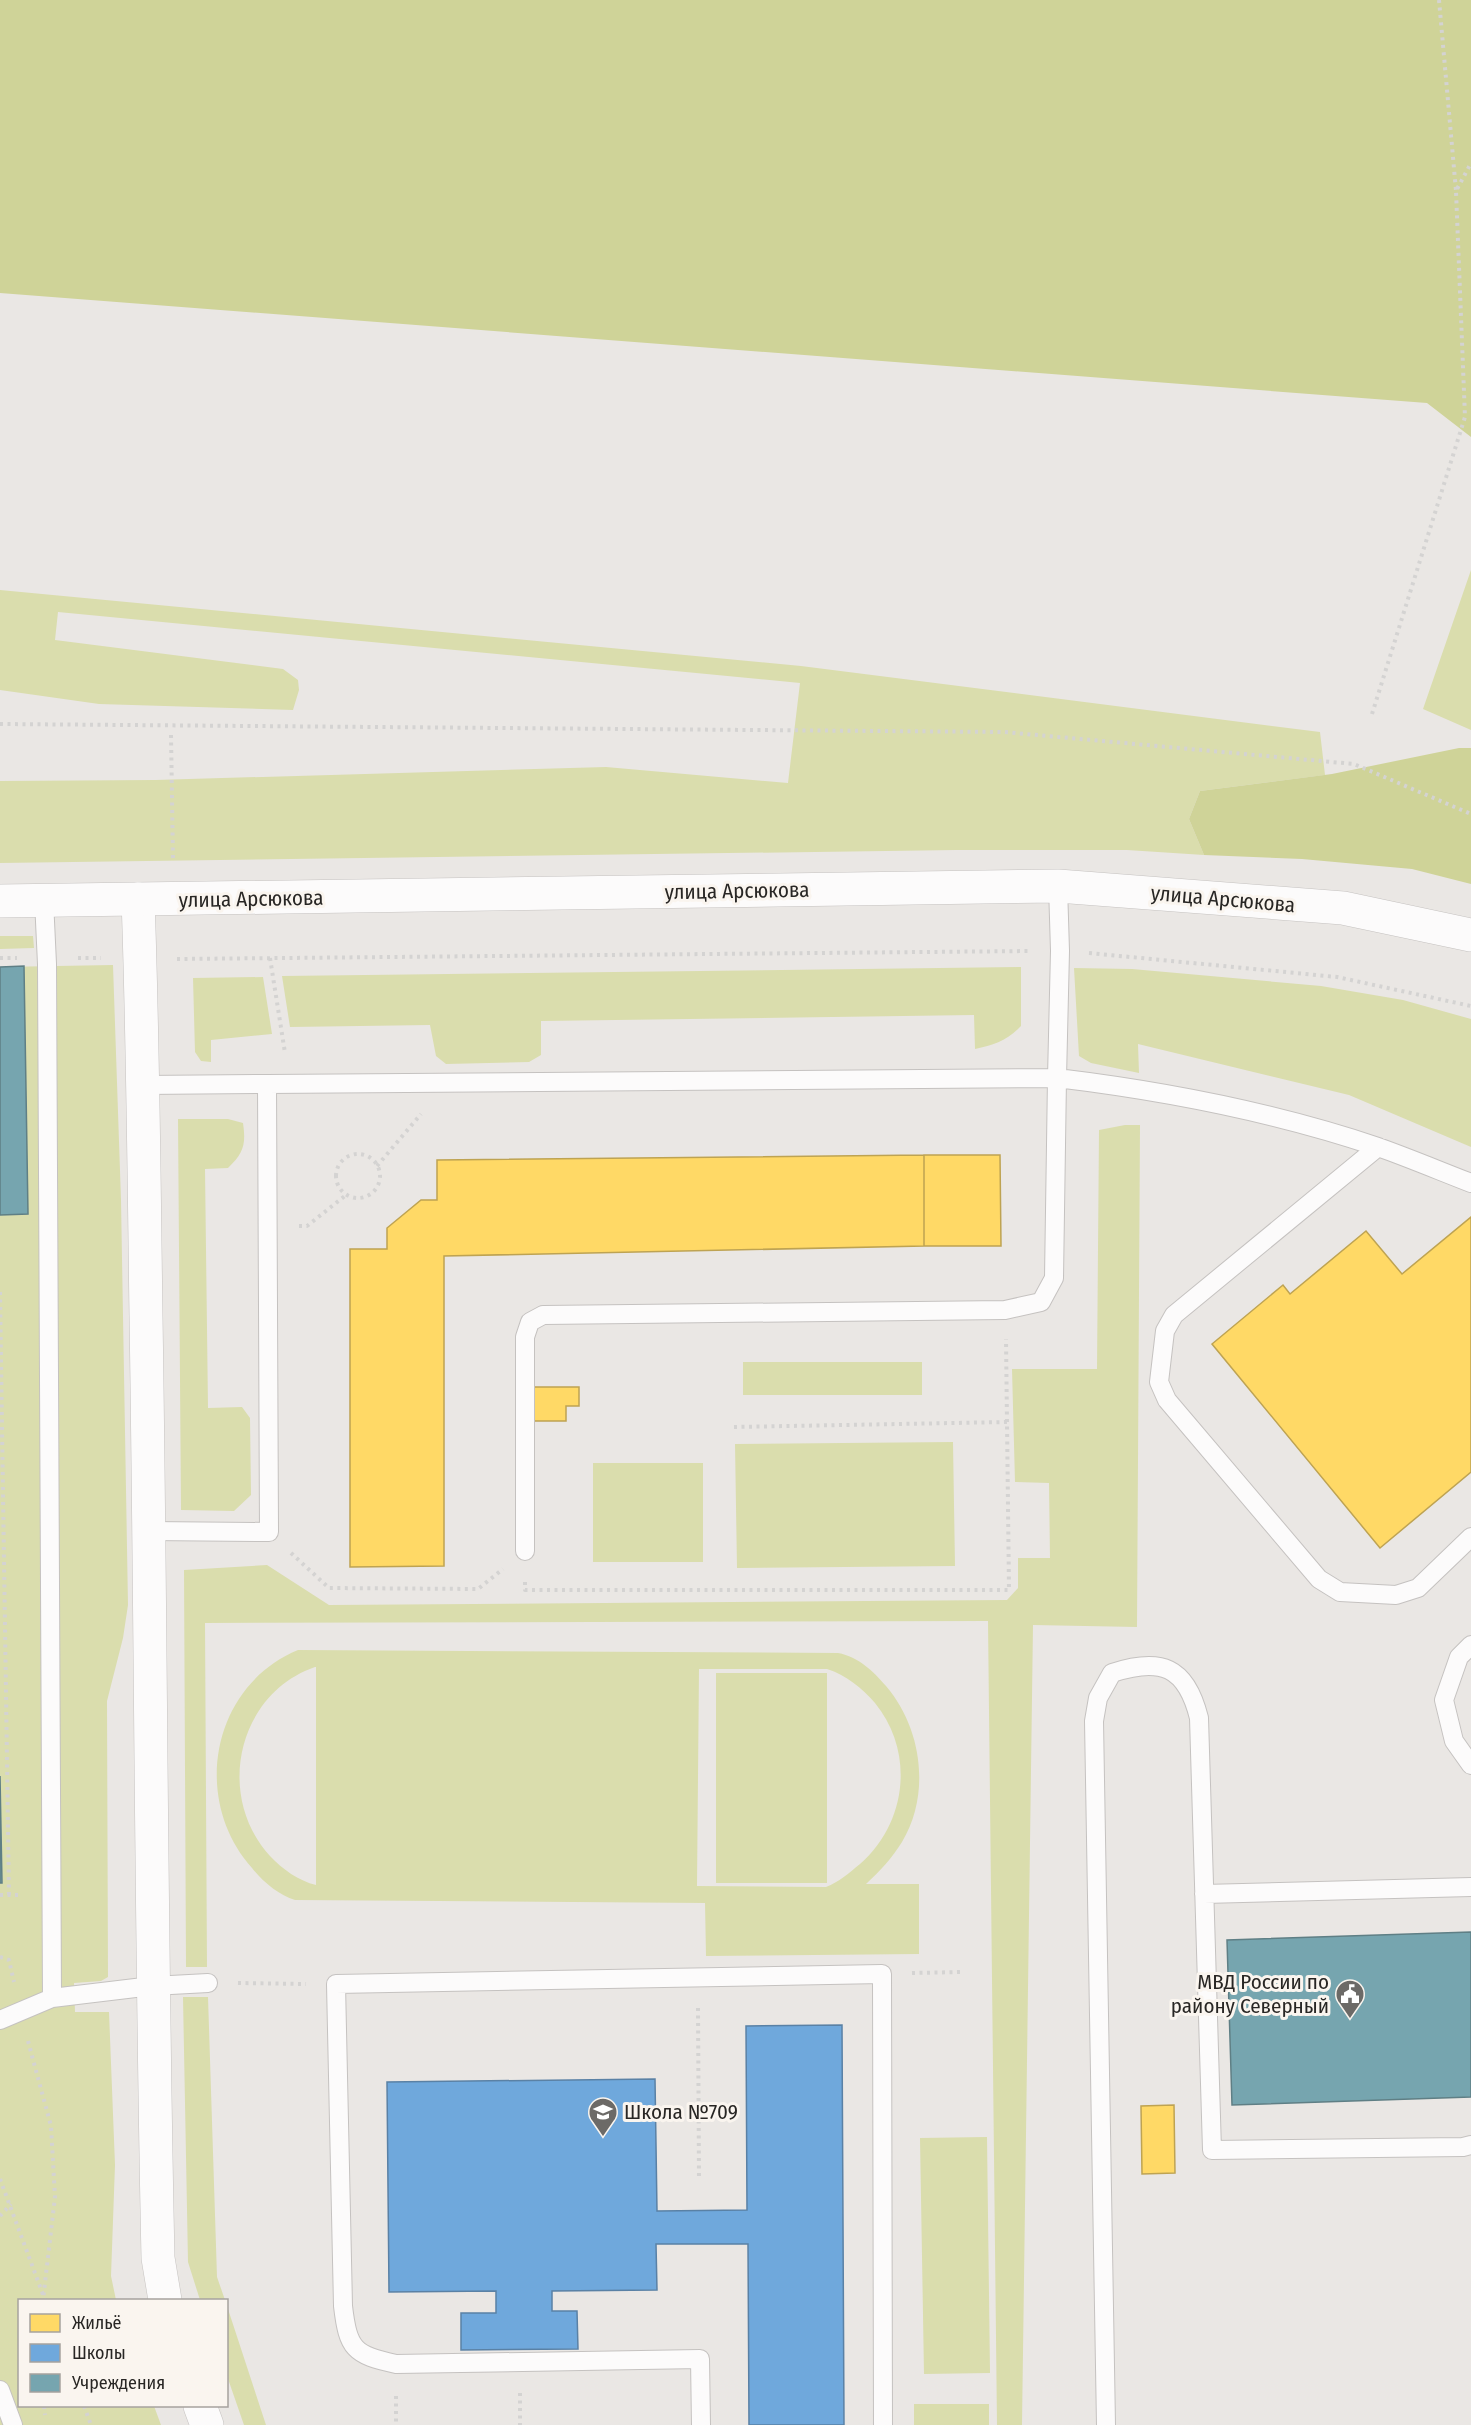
<svg xmlns="http://www.w3.org/2000/svg" width="1471" height="2425" font-family="'Fira Sans Condensed',sans-serif">
	<rect width="100%" height="100%" fill="#eae7e4"/>
	<path fill="#daddad" fill-rule="evenodd" d="M1471,570V730L1423,709Z
		M0,590L801,666L1320,732L1325,775L1200,791L1189,819L1204,855L1127,850H956L0,863V781L155,780L606,767L788,783L800,683L58,612L55,640L283,669L298,680L299,690L293,710L99,704L0,690Z
		M0,936H33L34,948L0,949Z
		M113,965L121,1200L128,1605L123,1638L107,1701L108,1977L101,1981L74,1983L75,2012H109L115,2165L111,2276L116,2300H20V2406H154L161,2425H0V967Z
		M1021,967V1026C1007,1041 994,1045 975,1049L974,1015L541,1021V1055L529,1062L446,1064L436,1056L430,1025L290,1027L282,976Z
		M1074,968L1132,969L1321,986L1403,1000L1471,1019V1147L1349,1095L1138,1044L1139,1073L1091,1063L1079,1056Z
		M263,977L272,1034L211,1040V1062L201,1061L195,1052L193,978Z
		M178,1119H228L243,1123C246,1144 244,1153 228,1168L205,1169L208,1408L242,1407L250,1418L251,1495L234,1511L181,1510Z
		M1125,1125H1140L1137,1627L1033,1625L1022,2425H997L988,1621L205,1623L207,1967H186L184,1570L267,1565L329,1605L1007,1600L1018,1588V1558H1050L1049,1483L1015,1482L1012,1369H1097L1099,1130Z
		M743,1362H922V1395H743Z
		M953,1442L955,1566L737,1568L735,1444Z
		M593,1463H703V1562H593Z
		M298,1650L838,1653C859,1657 873,1671 886,1686C922,1728 931,1794 902,1842C892,1858 880,1871 866,1884H919V1954L706,1956L705,1903L295,1900C279,1895 263,1882 252,1868C191,1800 211,1686 298,1650ZM315,1667H316V1885C299,1881 282,1869 270,1856C215,1796 237,1694 315,1667ZM699,1669H827C846,1675 862,1688 875,1703C915,1752 907,1823 860,1864C849,1873 839,1882 826,1887L697,1886Z
		M716,1673H827V1883H716Z
		M183,1997H208L217,2277L225,2300H200L188,2262Z
		M987,2137L990,2373L924,2374L920,2138Z
		M227,2306L266,2425H244L227,2376Z
		M914,2404H989V2425H914Z"/>
	<path fill="#cfd398" d="M0,0H1471V437L1427,403L0,293Z
		M1459,748H1471V884L1412,869L1302,859L1204,855L1189,819L1200,791L1332,774Z"/>
	<path fill="#ffd966" stroke="#bea352" stroke-width="1.5" d="M924,1155V1246L444,1256V1566L350,1567V1249H387V1228L421,1200H437V1160Z
		M924,1155H1000L1001,1246H924Z
		M1471,1217V1472L1380,1548L1212,1344L1283,1285L1290,1294L1366,1231L1402,1274Z
		M534,1387H579V1406H566V1421H534Z
		M1174,2105L1175,2173L1142,2174L1141,2106Z"/>
	<path fill="#6fa8dc" stroke="#5a81a5" stroke-width="1.5" d="M842,2025L844,2425H749L748,2244H656L657,2290L552,2291V2311H577L578,2349L461,2350V2313H496V2291L389,2292L387,2082L655,2079L657,2211L747,2210L746,2026Z"/>
	<path fill="#76a5af" stroke="#5f7f85" stroke-width="1.5" d="M24,966L28,1214L0,1215V967Z
		M0,1776L2,1883H0Z
		M1471,1932V2097L1232,2105L1227,1940Z"/>
	<g fill="none" stroke-linecap="round" stroke-linejoin="round">
		<g stroke="#c5c2c0" stroke-width="20">
			<path id="service" d="M1058,886L1060,951L1057,1078C1165,1091 1274,1112 1378,1147C1409,1158 1440,1171 1471,1183
				M44,900L47,964L52,1998
				M143,1085L267,1084
				M1378,1147L1174,1315L1165,1331L1159,1382L1167,1400L1319,1579L1340,1592L1396,1595L1418,1588L1471,1537
				M149,1531L269,1532L267,1084L1057,1078L1054,1278L1041,1302L1005,1310L543,1315L530,1322L525,1337V1551
				M1471,1645L1459,1657L1444,1700L1454,1741L1471,1765
				M1204,1894L1471,1887
				M0,2020L52,1998L152,1986L208,1983
				M0,2390L13,2425
				M701,2425L700,2359L396,2364C354,2355 348,2349 343,2306L336,1984L882,1974L883,2425
				M1106,2425L1094,1721L1098,1698L1112,1673C1161,1657 1186,1666 1199,1718L1212,2150L1463,2147L1471,2145"/>
		</g>
		<g stroke="#c5c2c0" stroke-width="34">
			<path id="minor" d="M138,899C143,1038 144,1177 146,1316C151,1630 151,1944 158,2258L165,2300
				M200,2406L207,2425"/>
		</g>
		<g stroke="#c5c2c0" stroke-width="34">
			<path id="tertiary" d="M0,901L1058,886L1343,908L1471,935"/>
		</g>
		<path stroke="#d4d3d2" stroke-width="4" stroke-dasharray="3 4.5" stroke-linecap="butt" d="M1439,0L1456,191
			M1372,714L1465,417L1456,191L1471,163
			M0,724L1004,732L1354,764L1471,814
			M171,735L173,861
			M1089,953L1337,977L1471,1006
			M0,958H17
			M78,958H101
			M270,958L285,1053
			M177,959L1031,951
			M336 1176a22 22 0 1 1 44 0a22 22 0 1 1-44 0Z
			M377,1166L421,1114
			M299,1226H307L346,1195
			M0,1292L9,1895
			M734,1427L1008,1422
			M291,1553L329,1588L478,1589L503,1569
			M525,1582V1590H1009L1006,1339
			M0,1895H20
			M0,1957L9,1960L14,1982
			M912,1973L963,1972
			M238,1983L306,1984
			M698,2008L699,2179
			M28,2041L51,2126L55,2197L43,2300
			M0,2179L45,2300
			M0,2216L11,2204
			M520,2393V2425
			M396,2396V2425
			M44,2406L45,2415
			M84,2406L91,2425"/>
		<use href="#service" stroke="#fcfbfb" stroke-width="18"/>
		<use href="#minor" stroke="#fcfbfb" stroke-width="33"/>
		<use href="#tertiary" stroke="#fcfbfb" stroke-width="33"/>
	</g>
	<defs>
		<g id="civic-pin" transform="scale(1.5)"><path d="M0 17L-7.5 6A9.5 9.5 0 1 1 7.5 6Z" fill="#6c6a67" stroke="#faf5ef"/><path d="M-.6-6.5H3V-4.5H.6V-3L4-1V1h2V6H-6V1h2V-1L-.6-3ZM-1.2 2.5V6h2.4V2.5Z" fill="#fff"/></g>
		<g id="school-pin" transform="scale(1.5)"><path d="M0 17L-7.5 6A9.5 9.5 0 1 1 7.5 6Z" fill="#6c6a67" stroke="#faf5ef"/><path d="M0-5L7-2L0 1L-7-2ZM-4 1L0 2.5L4 1V4Q0 6-4 4Z" fill="#fff"/></g>
	</defs>
	<g fill-rule="evenodd">
		<use href="#civic-pin" x="1350" y="1994"/>
		<use href="#school-pin" x="603" y="2112"/>
	</g>
	<g text-anchor="middle" stroke-width="6" stroke-linejoin="round" paint-order="stroke">
		<g font-size="21" fill="#282624" stroke="#faf5ef">
			<text transform="translate(737 891) rotate(-1)" y="7">улица Арсюкова</text>
			<text transform="translate(251 899) rotate(-1)" y="7">улица Арсюкова</text>
			<text transform="translate(1223 899) rotate(5)" y="7">улица Арсюкова</text>
		</g>
		<g font-size="21" fill="#282624" stroke="#faf5ef" text-anchor="end">
			<text x="1329" y="1989">МВД России по<tspan x="1329" dy="24">району Северный</tspan></text>
			<text x="624" y="2119" text-anchor="start">Школа №709</text>
		</g>
	</g>
	<rect x="18" y="2299" width="210" height="108" fill="#faf5ef" stroke="#a6a29e" stroke-width="1.5"/>
	<rect x="30" y="2314" width="30" height="18" fill="#ffd966" stroke="#a6a29e" stroke-width="1.5"/>
	<text x="72" y="2329" font-size="18" fill="#282624">Жильё</text>
	<rect x="30" y="2344" width="30" height="18" fill="#6fa8dc" stroke="#a6a29e" stroke-width="1.5"/>
	<text x="72" y="2359" font-size="18" fill="#282624">Школы</text>
	<rect x="30" y="2374" width="30" height="18" fill="#76a5af" stroke="#a6a29e" stroke-width="1.5"/>
	<text x="72" y="2389" font-size="18" fill="#282624">Учреждения</text>
</svg>
